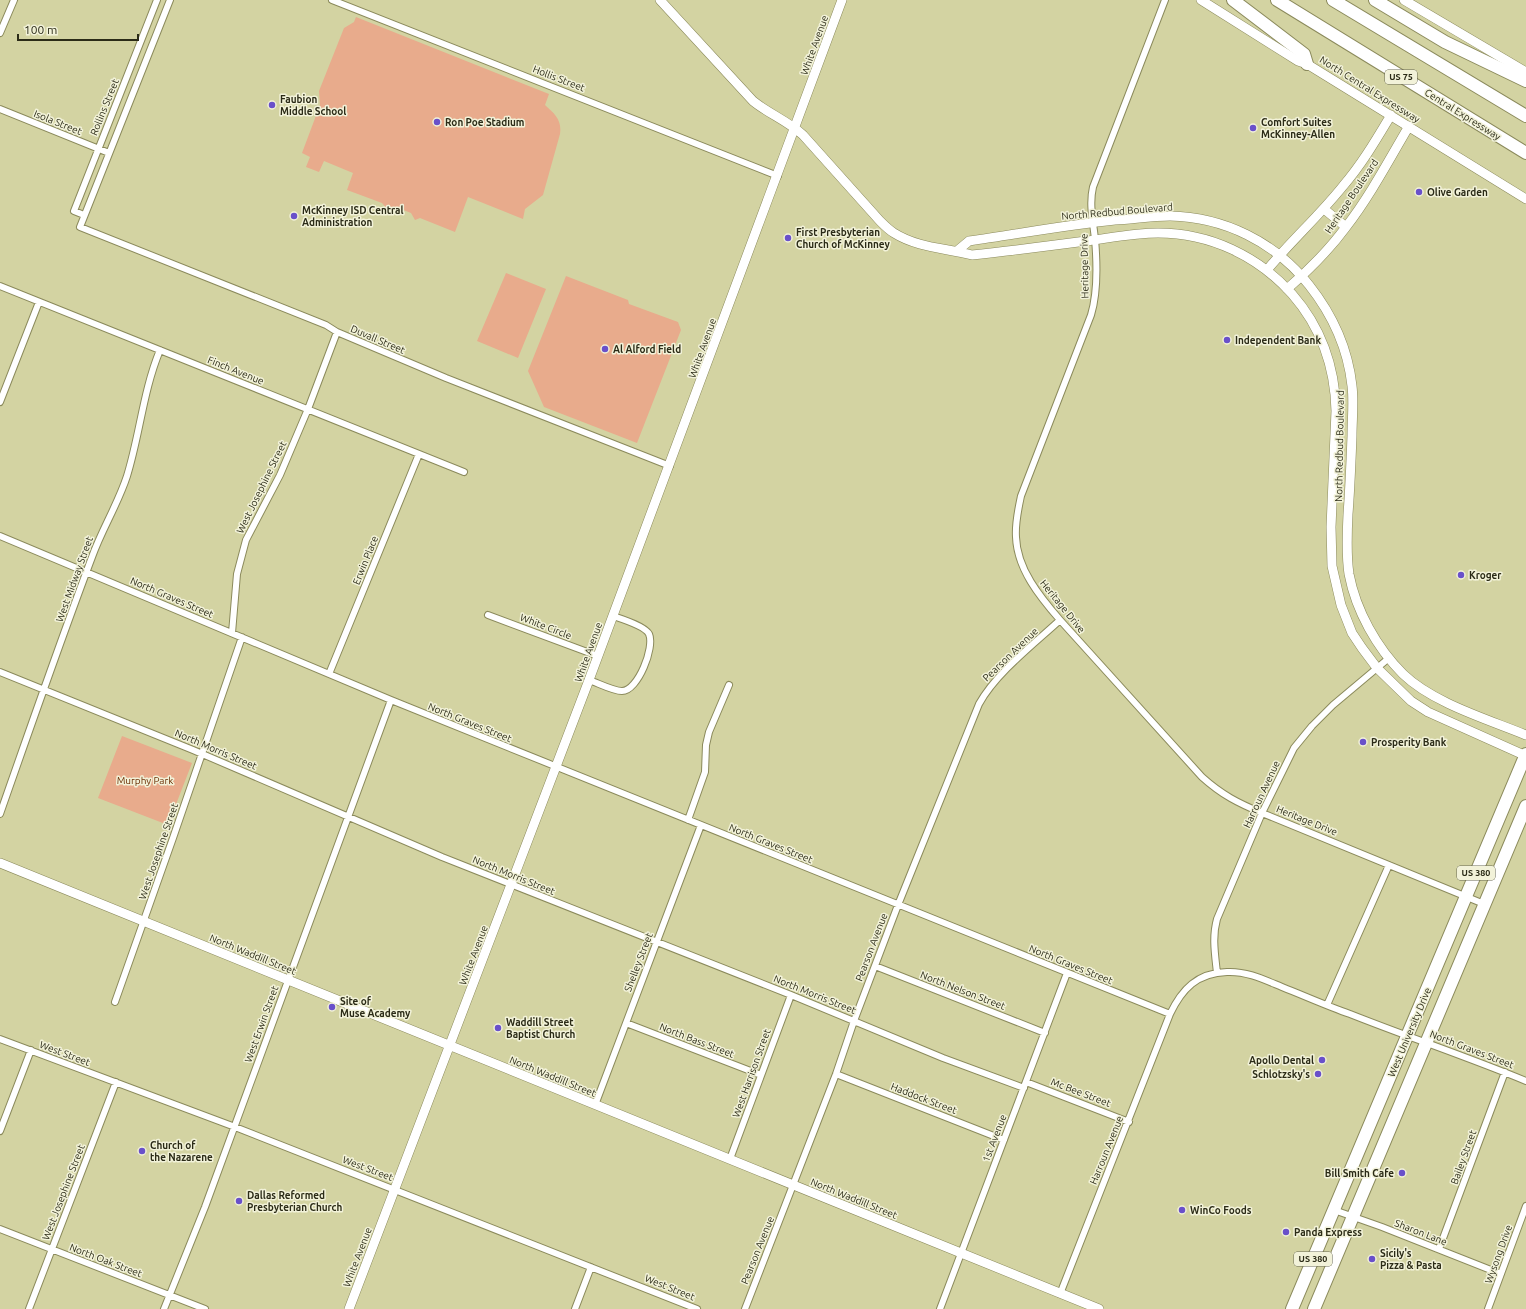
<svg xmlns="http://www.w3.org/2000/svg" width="1526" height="1309" font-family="Ubuntu,sans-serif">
	<rect width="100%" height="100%" fill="#d3d3a2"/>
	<path fill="#e8ab8c" d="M356,17L549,94L545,105C555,114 562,120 560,134L543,195L525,209L523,219L468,197L455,232L420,218L415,220L411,213L396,207L388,210L382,203L347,190L353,173L324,161L319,172L306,167L310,157L302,153L320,105L319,91L344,28L354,22Z
		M506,273L546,289L518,358L477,341Z
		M566,276L628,300L629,304L678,322L681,330L637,443L544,407L528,371Z
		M122,736L192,763L168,825L98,798Z"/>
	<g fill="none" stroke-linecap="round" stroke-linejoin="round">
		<g stroke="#8b8a5c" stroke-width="8">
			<path id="street" d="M170,0L80,227L326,325L337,332L446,378L670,466
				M332,0L778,176
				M1165,0L1093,187C1089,204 1093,221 1095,239C1097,262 1098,292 1091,315L1021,496C1018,510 1015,523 1016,537C1017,569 1040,597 1060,620L1202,777C1222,795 1238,803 1262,813L1484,904
				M0,33L14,0
				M0,109L109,153
				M84,215L74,211L157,0
				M0,286L464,472
				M0,402L39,302
				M0,536L391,700L1170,1014
				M488,615L598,656
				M232,633L237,574L246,540L280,475L308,409L337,332
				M0,672L193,750L442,857L791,995L943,1058L1024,1088
				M329,674L419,454
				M589,680C598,683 613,691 622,691C638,691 655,647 649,634C645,626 622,619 613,616
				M0,814C30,728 60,642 92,557C102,529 118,504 127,476C140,434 143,391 160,350
				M688,820L705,772L706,745L709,732L729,685
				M875,966L1045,1033
				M1217,973C1215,954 1212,937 1217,919L1262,813L1294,748L1312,726L1333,705L1389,658
				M115,1002L173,838L242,637
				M1327,1005L1389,865
				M626,1023L761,1075
				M0,1039L235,1127L697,1309
				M836,1074L1004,1140
				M1026,1082L1129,1122
				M595,1105L701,825
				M0,1131L31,1050
				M730,1159L791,995
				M1334,1210L1382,1227L1501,1274
				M0,1229L205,1309
				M1439,1249L1505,1072
				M1060,1294L1170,1014C1182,989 1197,973 1227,972C1247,971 1265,980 1282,987C1305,996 1327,1006 1350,1014C1408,1037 1468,1057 1526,1081
				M29,1309L116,1082
				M164,1309L205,1207L391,700
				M575,1309L591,1267
				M745,1309L836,1074L854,1021L898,905L979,704C996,673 1034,644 1060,620
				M940,1309L1067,973
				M1488,1309L1526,1206"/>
		</g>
		<g stroke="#8b8a5c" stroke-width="10">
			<path id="secondary" d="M660,0L753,101C769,114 788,121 803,135L880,221C884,225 889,230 894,233C918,248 946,248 972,255C1010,251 1048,246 1086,241C1110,238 1134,233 1158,233C1210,233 1258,256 1292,294C1321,327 1335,368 1336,411L1331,527L1332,566L1341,605L1352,633L1362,648L1377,668L1411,701L1428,712L1526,756
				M1201,0L1298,61L1307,64L1526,199
				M1404,0L1526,72
				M1324,209L1346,227
				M957,251L969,241C1018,234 1066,225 1115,220C1133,219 1152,216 1170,216C1224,217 1275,242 1309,285C1332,314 1348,349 1352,386C1354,402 1352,419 1352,436C1351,462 1350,488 1348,514C1347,534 1346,554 1349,574C1356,611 1377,648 1403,674C1433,703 1487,719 1526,735
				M1267,270C1291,241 1319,216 1343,186C1362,164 1376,140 1391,115
				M1287,289C1309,270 1329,250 1346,227C1370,196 1389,160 1409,126
				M0,863L1099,1309
				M349,1309L589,680L842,0"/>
		</g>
		<g stroke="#8b8a5c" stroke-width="14">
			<path id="highway" d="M1233,0L1304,54L1307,64
				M1277,0L1526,153
				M1333,0L1526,116
				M1375,0L1445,42L1526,81
				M1292,1309L1526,754
				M1314,1309L1526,806"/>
		</g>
		<use href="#street" stroke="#fff" stroke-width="6"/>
		<use href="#secondary" stroke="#fff" stroke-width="9"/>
		<use href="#highway" stroke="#fff" stroke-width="12"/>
	</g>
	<g fill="#6950ca" stroke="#f2f2d9" stroke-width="1.5">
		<circle cx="272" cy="105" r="4"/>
		<circle cx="437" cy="122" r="4"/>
		<circle cx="1253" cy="128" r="4"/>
		<circle cx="1419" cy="192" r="4"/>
		<circle cx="294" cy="216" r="4"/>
		<circle cx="788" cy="238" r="4"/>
		<circle cx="1227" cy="340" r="4"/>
		<circle cx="605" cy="349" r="4"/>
		<circle cx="1461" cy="575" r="4"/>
		<circle cx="1363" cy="742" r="4"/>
		<circle cx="332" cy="1007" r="4"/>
		<circle cx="498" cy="1028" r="4"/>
		<circle cx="1322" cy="1060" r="4"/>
		<circle cx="1318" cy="1074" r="4"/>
		<circle cx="142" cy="1151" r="4"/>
		<circle cx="1402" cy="1173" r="4"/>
		<circle cx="239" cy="1201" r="4"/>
		<circle cx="1182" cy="1210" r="4"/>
		<circle cx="1286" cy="1232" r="4"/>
		<circle cx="1372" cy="1259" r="4"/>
	</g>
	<g text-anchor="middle" stroke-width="3" stroke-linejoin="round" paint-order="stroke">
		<g fill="#f2f2d9" stroke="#676751" stroke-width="1">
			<rect x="1385" y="70" width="32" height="14" rx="3"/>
			<rect x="1457" y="866" width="38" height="14" rx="3"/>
			<rect x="1294" y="1252" width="38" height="14" rx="3"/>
		</g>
		<g font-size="9" font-weight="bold" fill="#2b2b17">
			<text x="1401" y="80">US 75</text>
			<text x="1476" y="876">US 380</text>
			<text x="1313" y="1262">US 380</text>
		</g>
		<g font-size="10" fill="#2b2b17" stroke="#f2f2d9">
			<text transform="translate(814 45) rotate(-70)" y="4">White Avenue</text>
			<text transform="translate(559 78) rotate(21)" y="4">Hollis Street</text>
			<text transform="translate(1370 89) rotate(32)" y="4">North Central Expressway</text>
			<text transform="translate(104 107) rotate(-68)" y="4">Rollins Street</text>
			<text transform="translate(1463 114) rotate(32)" y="4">Central Expressway</text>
			<text transform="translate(58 122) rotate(22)" y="4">Isola Street</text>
			<text transform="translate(1351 196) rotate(-56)" y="4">Heritage Boulevard</text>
			<text transform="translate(1117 211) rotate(-5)" y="4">North Redbud Boulevard</text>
			<text transform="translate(1084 266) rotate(-91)" y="4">Heritage Drive</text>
			<text transform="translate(378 339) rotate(23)" y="4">Duvall Street</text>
			<text transform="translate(702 348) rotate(-70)" y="4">White Avenue</text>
			<text transform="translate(236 370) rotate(22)" y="4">Finch Avenue</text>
			<text transform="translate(1339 446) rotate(-89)" y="4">North Redbud Boulevard</text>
			<text transform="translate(261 487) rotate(-64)" y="4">West Josephine Street</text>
			<text transform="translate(365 560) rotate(-68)" y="4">Erwin Place</text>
			<text transform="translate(74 579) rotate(-70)" y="4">West Midway Street</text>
			<text transform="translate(172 597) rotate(23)" y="4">North Graves Street</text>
			<text transform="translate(1063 606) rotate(51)" y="4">Heritage Drive</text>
			<text transform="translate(546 626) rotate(21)" y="4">White Circle</text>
			<text transform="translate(588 652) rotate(-70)" y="4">White Avenue</text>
			<text transform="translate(1010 654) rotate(-44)" y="4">Pearson Avenue</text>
			<text transform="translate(470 722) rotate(22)" y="4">North Graves Street</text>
			<text transform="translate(216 749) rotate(23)" y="4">North Morris Street</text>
			<text transform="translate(1261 794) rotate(-65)" y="4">Harroun Avenue</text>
			<text transform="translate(1307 820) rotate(22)" y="4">Heritage Drive</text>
			<text transform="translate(771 843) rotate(22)" y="4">North Graves Street</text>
			<text transform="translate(158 851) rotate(-71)" y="4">West Josephine Street</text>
			<text transform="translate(514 875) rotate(22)" y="4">North Morris Street</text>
			<text transform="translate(871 947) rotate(-69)" y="4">Pearson Avenue</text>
			<text transform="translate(253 954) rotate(22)" y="4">North Waddill Street</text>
			<text transform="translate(473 955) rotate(-69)" y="4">White Avenue</text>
			<text transform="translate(638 962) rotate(-69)" y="4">Shelley Street</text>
			<text transform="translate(1071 964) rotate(22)" y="4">North Graves Street</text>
			<text transform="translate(963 990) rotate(21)" y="4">North Nelson Street</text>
			<text transform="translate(815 994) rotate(22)" y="4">North Morris Street</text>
			<text transform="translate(261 1024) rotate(-70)" y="4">West Erwin Street</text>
			<text transform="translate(1409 1032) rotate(-67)" y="4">West University Drive</text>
			<text transform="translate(697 1040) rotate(21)" y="4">North Bass Street</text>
			<text transform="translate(1472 1049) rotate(21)" y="4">North Graves Street</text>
			<text transform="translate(65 1053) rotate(21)" y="4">West Street</text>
			<text transform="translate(751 1073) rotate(-70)" y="4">West Harrison Street</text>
			<text transform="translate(553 1076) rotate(22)" y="4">North Waddill Street</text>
			<text transform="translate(1081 1092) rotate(21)" y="4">Mc Bee Street</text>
			<text transform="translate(924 1098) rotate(21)" y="4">Haddock Street</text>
			<text transform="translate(994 1138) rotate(-69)" y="4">1st Avenue</text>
			<text transform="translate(1106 1150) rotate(-68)" y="4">Harroun Avenue</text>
			<text transform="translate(1463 1157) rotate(-70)" y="4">Bailey Street</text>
			<text transform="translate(368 1168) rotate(21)" y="4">West Street</text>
			<text transform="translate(63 1192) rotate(-69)" y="4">West Josephine Street</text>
			<text transform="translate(854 1198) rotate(22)" y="4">North Waddill Street</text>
			<text transform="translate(1421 1232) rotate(21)" y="4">Sharon Lane</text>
			<text transform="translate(757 1250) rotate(-68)" y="4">Pearson Avenue</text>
			<text transform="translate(1498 1254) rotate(-70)" y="4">Wysong Drive</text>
			<text transform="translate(357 1257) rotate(-69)" y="4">White Avenue</text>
			<text transform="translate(106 1260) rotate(21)" y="4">North Oak Street</text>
			<text transform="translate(670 1287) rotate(22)" y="4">West Street</text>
		</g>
		<g font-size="10" font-weight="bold" fill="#2b2b17" stroke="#f2f2d9" text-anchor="start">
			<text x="280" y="103">Faubion<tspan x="280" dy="12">Middle School</tspan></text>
			<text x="445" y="126">Ron Poe Stadium</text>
			<text x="1261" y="126">Comfort Suites<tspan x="1261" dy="12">McKinney-Allen</tspan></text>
			<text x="1427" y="196">Olive Garden</text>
			<text x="302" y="214">McKinney ISD Central<tspan x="302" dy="12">Administration</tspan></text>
			<text x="796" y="236">First Presbyterian<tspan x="796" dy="12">Church of McKinney</tspan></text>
			<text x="1235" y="344">Independent Bank</text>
			<text x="613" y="353">Al Alford Field</text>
			<text x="1469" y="579">Kroger</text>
			<text x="1371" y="746">Prosperity Bank</text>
			<text x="340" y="1005">Site of<tspan x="340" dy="12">Muse Academy</tspan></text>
			<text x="506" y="1026">Waddill Street<tspan x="506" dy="12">Baptist Church</tspan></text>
			<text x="1314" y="1064" text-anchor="end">Apollo Dental</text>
			<text x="1310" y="1078" text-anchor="end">Schlotzsky's</text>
			<text x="150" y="1149">Church of<tspan x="150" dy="12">the Nazarene</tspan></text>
			<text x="1394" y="1177" text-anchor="end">Bill Smith Cafe</text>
			<text x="247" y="1199">Dallas Reformed<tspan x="247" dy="12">Presbyterian Church</tspan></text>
			<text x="1190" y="1214">WinCo Foods</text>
			<text x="1294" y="1236">Panda Express</text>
			<text x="1380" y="1257">Sicily's<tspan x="1380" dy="12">Pizza &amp; Pasta</tspan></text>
		</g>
		<g font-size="10" fill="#692c02" stroke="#f2f2d9">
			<text x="145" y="784">Murphy Park</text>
		</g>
	</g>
	<path d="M18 34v6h120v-6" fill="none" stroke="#2b2b17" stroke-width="2"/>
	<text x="24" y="34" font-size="12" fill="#2b2b17" stroke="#f2f2d9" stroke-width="3" paint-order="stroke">100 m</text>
</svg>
